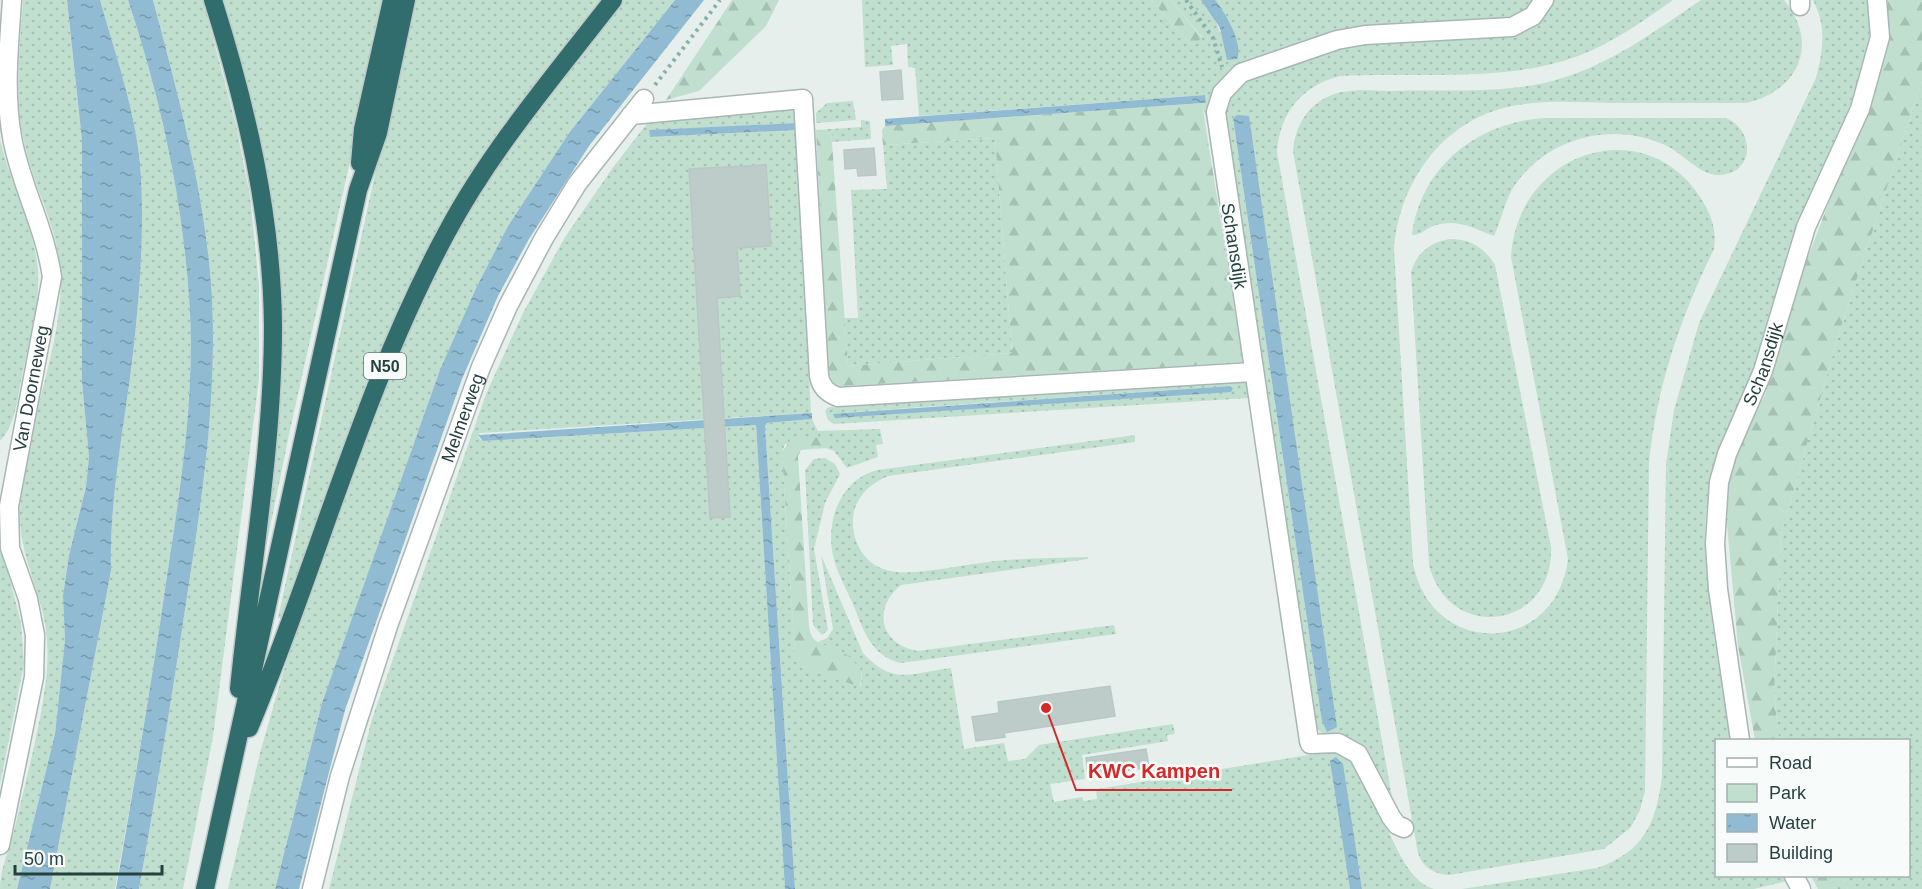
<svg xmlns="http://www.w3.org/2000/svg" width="1922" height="889" font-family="Helvetica,sans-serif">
	<defs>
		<pattern id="green-dots" width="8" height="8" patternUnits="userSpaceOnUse" patternTransform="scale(1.5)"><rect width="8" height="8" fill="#c0dfce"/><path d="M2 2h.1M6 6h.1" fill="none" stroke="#a5c1b2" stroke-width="1.8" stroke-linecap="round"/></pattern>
		<pattern id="forest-firs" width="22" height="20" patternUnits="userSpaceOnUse" patternTransform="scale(1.5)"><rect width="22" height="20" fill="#c0dfce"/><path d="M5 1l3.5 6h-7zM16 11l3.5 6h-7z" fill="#a5c1b2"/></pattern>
		<pattern id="water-ripples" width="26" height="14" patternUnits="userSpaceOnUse" patternTransform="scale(1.5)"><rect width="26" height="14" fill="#90bbd2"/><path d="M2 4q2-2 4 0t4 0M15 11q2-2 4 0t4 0" fill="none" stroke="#759aac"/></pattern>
	</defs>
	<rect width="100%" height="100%" fill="#e6efec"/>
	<path fill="url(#green-dots)" fill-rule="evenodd" d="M23,0H67L82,140V382L89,457L86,487L69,555L63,596L65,640L55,734L17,889H0C0,868 10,848 15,827C26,779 40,729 46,680C49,654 48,628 40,603C31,571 19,544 20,510C22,433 60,359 61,281C61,232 35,192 25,146C13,98 20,48 23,0Z
		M100,0H128C160,96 182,196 189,297C196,390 181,484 167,576C152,681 134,785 115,889H50L111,571C109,494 126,420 134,345C140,289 144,233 141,177C138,117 116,57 100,0Z
		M153,0H203L236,125L250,196L259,284V379L213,737L183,889H139C157,789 173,690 188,590C203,493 217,396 212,297C206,196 179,98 153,0Z
		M216,0H386L290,430L259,581L275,289Z
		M413,0H603L435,237L390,328L320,513L286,618H278Z
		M620,0H675L569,133L508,226L477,286L322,703L275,889H228L260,753L282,676L321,555L407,327L482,184Z
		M862,0H1151L1191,45L1202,37L1171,0H1201L1212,13L1224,41L1239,55L1230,23L1215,0H1534L1527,9L1511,18L1348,28L1246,61L1228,72L1214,88L1210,100L1207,123L1202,103H1206L1205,95L919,116L915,68L908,67L907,44L891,46L893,65L865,67Z
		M1554,0H1673C1643,21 1613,43 1578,56C1506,83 1417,72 1340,76C1302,86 1280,112 1277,152L1392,797H1388C1381,782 1374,758 1362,746C1349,733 1323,742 1316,726L1225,114L1230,97L1246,81L1339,48L1366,44L1514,36L1539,22ZM1235,116L1322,721L1233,118Z
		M1701,0H1784C1820,43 1799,91 1746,103C1704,103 1661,103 1619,103C1580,103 1538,98 1500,109C1438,127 1399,186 1394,249L1413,563C1431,659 1556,656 1568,559L1511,257C1517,152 1643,110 1700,197C1711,214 1717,229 1714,249C1680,318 1657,386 1649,463L1645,791L1640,810L1631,827L1604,849L1449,875C1434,874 1423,868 1418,853L1293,151C1295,126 1308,104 1332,95C1350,88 1372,91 1391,91C1446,89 1506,95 1559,79C1612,64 1656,30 1701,0Z
		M1813,0H1868C1881,73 1825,155 1798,222C1779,269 1772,321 1754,369C1741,407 1720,440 1711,479C1694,551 1720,666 1731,740H1716V876H1784L1787,881L1754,889H1462L1597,868C1644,852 1656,823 1662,777L1666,464L1674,410L1699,323L1816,78C1823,50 1827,27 1813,0Z
		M1922,81V889H1848L1841,876H1908V740H1779L1774,694L1781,534L1840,330Z
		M853,101L856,120L816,123V113L827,103Z
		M791,109L796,114L797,123L649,131L650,137L797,130L811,413L480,433L478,437L483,441L756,425L785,889H329L372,719L486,394L523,313L565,237L614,166L649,121Z
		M1545,118H1726C1755,130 1755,173 1720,175C1700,176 1683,153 1665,145C1613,121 1548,137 1515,185C1504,201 1502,219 1494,236C1473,228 1457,218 1433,226C1426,229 1419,236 1412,235C1421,166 1478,122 1545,118Z
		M861,120L870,121L871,139L832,142L831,129L861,127Z
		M995,138L1012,353L848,366L844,318H858L851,190L887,189L883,145Z
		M0,139C10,184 35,226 38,272C40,307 29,342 22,376C17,399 16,424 0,441Z
		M1449,239C1470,239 1484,247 1495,265L1551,547C1554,629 1449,644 1429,565L1411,272C1417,253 1429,243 1449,239Z
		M1242,380L1247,383L1249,398L834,424L828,420L825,411L827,408L837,405ZM1230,386L1233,388L835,413Z
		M812,419L818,431L880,429L883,444L876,445L878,457L847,468L834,451L826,448L831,443L785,444L782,452L795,656L803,667L861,686L862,671C848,656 837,647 816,643L827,638L833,629L821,555L863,653C893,686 911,673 951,668L964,749L1004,743L1008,761L1025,759L1039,745L1173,724L1175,734L1167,735L1168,741L1082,755L1085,779L1050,784L1054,802L1082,797L1084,801L1097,799L1096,789L1104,788L1334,751C1341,754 1351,757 1355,762C1380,793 1396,879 1434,889H1362L1359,869L1347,866L1350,889H795L765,426L767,423Z
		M1135,435V442L888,476C872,483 859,493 854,511C849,536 861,562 886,570C908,578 970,563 996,561C1027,558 1058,558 1088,557V559L901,585C872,608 880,645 918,651L1114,625L1116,634L901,663C870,656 863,628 852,602C845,586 836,571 833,555C825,520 842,478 878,470Z
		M825,458L835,464L840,474L825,503L814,549L828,630L822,635L813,625L805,470L814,459Z
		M0,541L21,623L24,664L0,784Z"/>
	<path fill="url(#forest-firs)" d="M732,0H779L766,26L699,91L666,100Z
		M1151,0H1171L1202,38L1191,45Z
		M1888,0H1922V81L1840,330L1781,534L1774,694L1779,740H1755L1738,646L1727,524L1729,482L1742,439L1765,395L1798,283L1861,118L1883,50L1888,20Z
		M1202,103L1243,362L828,387L816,130L831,129L848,366L1012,353L995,138L883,145L882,130L885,126Z
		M828,437L831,443L826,448L801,450L798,456L809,627C812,647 826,643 841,651C849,655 856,664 862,671L860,687L803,667L795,656L782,452L791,439Z
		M1811,876H1841L1848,889H1818Z"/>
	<path fill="url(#water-ripples)" d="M67,0H100C116,57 138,117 141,177C144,233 140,289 134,345C126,420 109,494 111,571L50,889H17L55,734L65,640L63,596L69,555L86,487L89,457L82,382V140Z
		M128,0H153C179,98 206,196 212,297C217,396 203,493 188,590C173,690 157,789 139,889H116C134,785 152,681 167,576C181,484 196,390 189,297C182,196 160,96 128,0Z
		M675,0H704L589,146L529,239L498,296L462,379L345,710L299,889H275L322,703L440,370L477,286L508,226L569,133Z
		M1201,0H1215C1225,12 1244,44 1237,59L1227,60L1220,28Z
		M1205,95L1206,103H1202L885,126V119Z
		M1237,115L1249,116L1337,727L1327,732L1322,721L1233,118Z
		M797,123V130L650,137L649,130Z
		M1230,386L1233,388L1231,392L835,418L833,414Z
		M812,413V419L767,423L765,426L795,889H785L756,425L483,441L478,435Z
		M1336,757L1343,764L1362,889H1350L1330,761Z"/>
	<path fill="#beccc9" stroke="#b8c8c5" stroke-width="1.5" d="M901,70L903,99L882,100L880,72Z
		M874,148L876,175L858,176L857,168L845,169L844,150Z
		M766,165L771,246L737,248L740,296L717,298L730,517L710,518L689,169Z
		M1110,686L1115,716L1004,733L1005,737L976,741L972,717L999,713L998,702Z
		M1146,749L1149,767L1088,776L1086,758Z"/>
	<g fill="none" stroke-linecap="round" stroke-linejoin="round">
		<g stroke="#a8b7b5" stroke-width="21">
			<g id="minor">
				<path d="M1800,6V0"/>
				<path d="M631,115L803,99L819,376C821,387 827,393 838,397L1253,372"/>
				<path id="s1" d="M1740,740L1718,589L1715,544L1719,482L1727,454L1763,371L1806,227L1860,109L1880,37L1877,0"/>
				<path d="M1404,828L1397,825L1391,817L1358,754L1338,743L1310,744L1309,741L1216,112L1222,93L1241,73L1337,40L1365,35L1512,27L1533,16L1544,0"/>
				<path id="s2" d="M0,845L34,677L35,635L28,599L10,548L9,506L52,277C45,227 20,184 12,137C4,91 9,46 12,0"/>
				<path d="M1794,876L1801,889"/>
				<path id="s3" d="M312,889L340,776L388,626L481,367L508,306L544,238L577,184L644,99"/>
			</g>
		</g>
		<g stroke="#c2cac9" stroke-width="21">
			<path id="highway" d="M213,0C246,105 272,215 273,326C273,447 251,568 239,689
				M360,163L363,129L392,0
				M249,728C318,564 362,389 447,232C492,148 555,75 613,0
				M205,889L358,190L378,133L406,0"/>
		</g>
		<path stroke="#87b1ad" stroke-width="4" stroke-dasharray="3 4.5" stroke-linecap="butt" d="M1186,0L1213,38L1222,67
			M655,85L720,0"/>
		<use href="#minor" stroke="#fff" stroke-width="18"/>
		<use href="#highway" stroke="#316d6c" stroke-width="18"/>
	</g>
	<g text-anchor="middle" stroke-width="5" stroke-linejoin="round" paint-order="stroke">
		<rect fill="#f7fbfa" stroke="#647977" stroke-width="1.5" x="364" y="353" width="42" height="26" rx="4.5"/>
		<g font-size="16" font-weight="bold" fill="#25413f">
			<text x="385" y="372">N50</text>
		</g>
		<g font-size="18" fill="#25413f" stroke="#f7fbfa">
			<text transform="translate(1234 246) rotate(81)" y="6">Schansdijk</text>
			<text dy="6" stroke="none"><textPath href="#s1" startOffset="386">Schansdijk</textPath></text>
			<text dy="6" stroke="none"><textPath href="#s2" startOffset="466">Van Doorneweg</textPath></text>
			<text dy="6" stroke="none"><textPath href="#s3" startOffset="495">Melmerweg</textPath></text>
		</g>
	</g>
	<path fill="none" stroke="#d62828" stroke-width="2" d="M1046 708L1076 790H1232"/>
	<circle fill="#d62828" stroke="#f7fbfa" stroke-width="2" cx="1046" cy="708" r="6"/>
	<g font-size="20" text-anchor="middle" font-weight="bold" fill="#d62828" stroke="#f7fbfa" stroke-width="5" stroke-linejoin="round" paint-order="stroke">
		<text x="1154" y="778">KWC Kampen</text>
	</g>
	<rect x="1715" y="739" width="195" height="138" fill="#f7fbfa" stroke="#a3b1af" stroke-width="1.5"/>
	<rect x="1727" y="758" width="30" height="9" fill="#ffffff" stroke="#a3b1af" stroke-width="1.5"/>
	<text x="1769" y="769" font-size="18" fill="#25413f">Road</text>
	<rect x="1727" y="784" width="30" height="18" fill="#c0dfce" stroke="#a3b1af" stroke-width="1.5"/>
	<text x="1769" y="799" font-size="18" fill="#25413f">Park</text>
	<rect x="1727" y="814" width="30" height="18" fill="url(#water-ripples)" stroke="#a3b1af" stroke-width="1.5"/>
	<text x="1769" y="829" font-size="18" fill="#25413f">Water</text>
	<rect x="1727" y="844" width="30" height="18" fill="#beccc9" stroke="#a3b1af" stroke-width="1.5"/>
	<text x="1769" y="859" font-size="18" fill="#25413f">Building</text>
	<path d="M15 865v9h147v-9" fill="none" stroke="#25413f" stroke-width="3"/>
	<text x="24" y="865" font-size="18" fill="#25413f" stroke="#f7fbfa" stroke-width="4.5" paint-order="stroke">50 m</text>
</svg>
